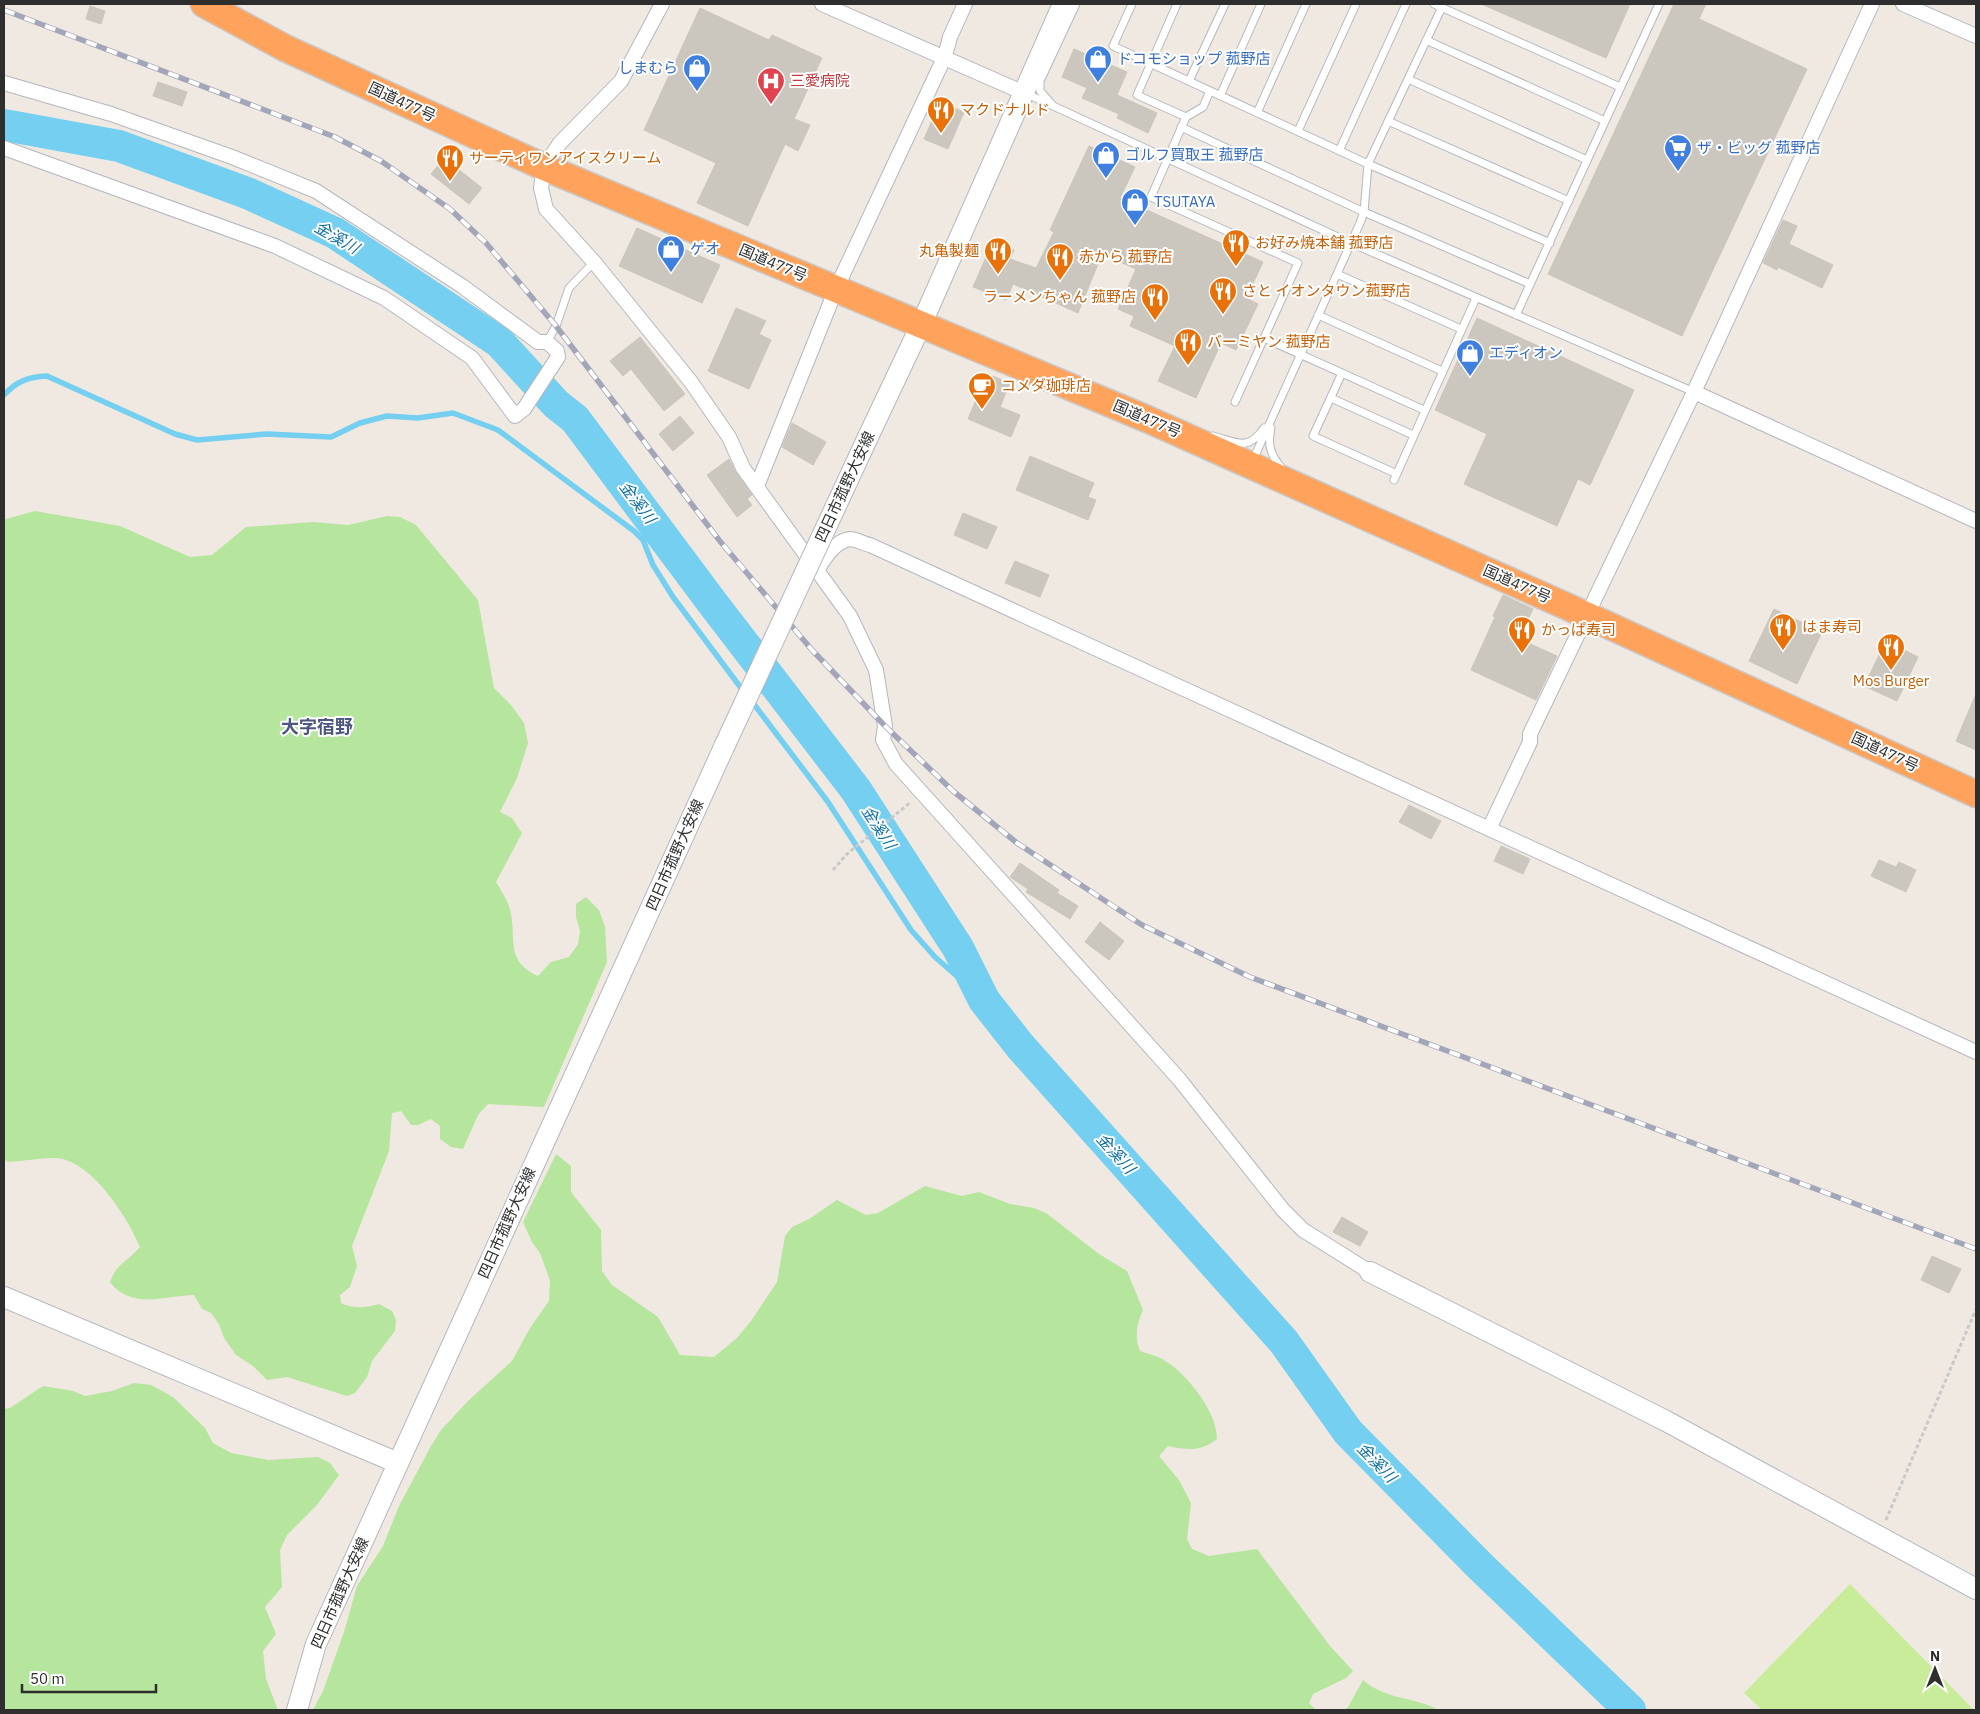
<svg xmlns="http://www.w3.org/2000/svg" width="1980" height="1714" font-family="'IBM Plex Sans','Noto Sans JP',sans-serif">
	<rect width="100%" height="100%" fill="#efe9e1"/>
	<path fill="#b6e59e" d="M35,511L120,526L190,557L212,555L246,527L313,522L348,525L387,516L400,517L416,525L478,600L494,688L511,705L524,723L528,743L517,778L500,812L512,818L522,833L496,882C502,892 509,902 511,914C516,943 506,961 538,976L551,962L569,957L578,944L580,931L576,917V904L586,897L599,910L605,927L607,962L544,1107L488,1104L478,1115L463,1149L451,1147L440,1139V1126L431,1119L418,1125H411L401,1111L392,1113L389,1151L352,1246L357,1266L350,1287L340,1295L341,1303C353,1309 366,1308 379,1304L392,1311L396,1320L395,1331L372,1361L367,1377L355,1393L347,1396L287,1377L267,1380L253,1366L236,1355L224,1338L219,1324L211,1313L202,1309L194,1295C164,1296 131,1310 110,1282C117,1263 127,1262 140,1247C128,1218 91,1159 55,1158C40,1158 24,1161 8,1162L4,1159V521L6,519Z
		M556,1154L571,1166V1192L601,1230L602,1271L612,1285L658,1317L680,1355L714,1357L737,1338L751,1321L777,1282L785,1236L792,1227L809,1219L837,1200L866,1215L878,1213L925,1186L962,1196L979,1192L1010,1204L1034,1208L1046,1213L1099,1254L1127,1271L1143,1310C1137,1324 1134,1336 1140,1351C1147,1354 1156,1355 1162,1359C1186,1372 1217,1411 1217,1439C1201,1452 1187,1450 1168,1446L1159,1456L1179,1480L1191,1503L1187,1539L1192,1549L1209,1556L1257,1549L1330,1646L1353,1671L1346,1678L1313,1694L1309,1703L1316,1710H313L323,1691L344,1632L357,1586L383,1546L399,1506L431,1446L441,1430L468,1401L512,1361L530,1328L549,1301L550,1281L540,1253L532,1242L523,1222Z
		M134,1383L151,1385L173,1397L205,1428L213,1443L231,1453L268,1460L318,1457L330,1463L339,1475L317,1505L287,1535L280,1550L282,1587L265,1607L276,1634L263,1651L266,1679L278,1710H4V1409L10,1408L43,1386L73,1391L85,1396L112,1391Z
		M1363,1680C1384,1699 1414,1697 1439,1710H1344L1348,1707Z"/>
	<path fill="#c9ec9a" d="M1850,1584L1974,1710H1762L1744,1693Z"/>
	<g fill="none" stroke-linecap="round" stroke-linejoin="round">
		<path stroke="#75cff0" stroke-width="5.5" d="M4,395C17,381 28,377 47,376L175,434L197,440L267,434L331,437L360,423L387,416L418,418L453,413L498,430L634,531L643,540L653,565L673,597L744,692
			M750,699L828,802L911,930L935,957L984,1000"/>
		<path stroke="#75cff0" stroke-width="32" d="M4,125L119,146L247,193L335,233L499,342L556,404L575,419L714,605L856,790L958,948L984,1000L1020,1046L1284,1342L1348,1432L1479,1565L1630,1710"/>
	</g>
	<path fill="#cbc7bf" stroke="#cbc5ba" d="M1481,4H1630L1606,58Z
		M1674,4H1706L1699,19L1807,69L1682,336L1548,274Z
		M90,6L105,11L101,24L86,19Z
		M700,8L769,40L772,35L822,58L794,119L810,125L798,151L785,144L748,226L697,203L716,163L644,130Z
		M1074,49L1127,72L1117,95L1157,113L1148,133L1117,118L1119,114L1082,98L1087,88L1062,77Z
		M158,82L187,92L182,106L153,96Z
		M940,102L964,112L948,149L924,139Z
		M1089,146L1135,167L1120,198L1263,262L1246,298L1258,304L1236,350L1221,343L1196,398L1158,381L1175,346L1130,326L1134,316L1118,309L1136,269L1102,254L1078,313L1013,284L1006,300L973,287L993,241L1014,250L1010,259L1036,268L1054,232L1050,230Z
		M444,158L482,188L469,204L431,174Z
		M1783,220L1797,226L1789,244L1833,265L1822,288L1778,267L1777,270L1763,263Z
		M637,228L720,265L702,303L619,266Z
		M736,308L766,321L759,334L771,340L749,389L708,371Z
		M1477,318L1634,390L1590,485L1578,479L1557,526L1464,484L1487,434L1435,410Z
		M640,337L685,394L664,411L631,369L623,376L610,361Z
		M987,374L1010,383L1000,407L1020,415L1011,437L968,419Z
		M680,416L694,433L673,451L659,434Z
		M792,423L826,442L813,465L782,447Z
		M1030,456L1094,483L1088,497L1096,500L1088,520L1016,490Z
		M729,459L736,473L752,495L747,499L752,505L737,517L707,475Z
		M963,513L997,527L987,549L954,535Z
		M1015,561L1049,575L1040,597L1005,583Z
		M1503,595L1533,609L1519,639L1557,656L1536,700L1471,670L1495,617L1493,616Z
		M1774,609L1822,632L1797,684L1749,661Z
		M1886,641L1918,657L1897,701L1864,686Z
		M1976,694V750L1956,741Z
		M1409,805L1441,821L1431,839L1399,822Z
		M1501,846L1530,859L1523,874L1494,861Z
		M1879,860L1896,867L1899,862L1916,870L1906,892L1871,876Z
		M1020,863L1059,890L1057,893L1078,906L1070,919L1026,892L1028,889L1010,877Z
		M1100,922L1124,941L1109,960L1085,942Z
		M1342,1217L1368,1232L1360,1246L1333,1232Z
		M1932,1256L1961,1269L1949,1293L1921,1280Z"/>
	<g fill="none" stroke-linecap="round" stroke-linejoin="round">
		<g stroke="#b4b7c1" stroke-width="9">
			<path id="lane" d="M1132,4L1113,46L1368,164L1550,243
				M1177,4L1137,95L1186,117L1151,197L1298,263L1235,402
				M1434,4L1620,87
				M1426,40L1605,121
				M1408,79L1587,160
				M1189,81L1225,4
				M1025,93L1351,243L1694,392
				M1220,96L1261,4
				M1051,103L1040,91V81L1076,4
				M1257,113L1306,4
				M1186,117L1203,107L1210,91
				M1388,121L1569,201
				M1181,127L1364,212L1530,284
				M1298,131L1356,4
				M1339,151L1406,4
				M1337,274L1461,329
				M1318,315L1442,371
				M1516,315L1659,4
				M1264,338L1424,410
				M547,342L556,326L569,288L594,262
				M1342,373L1313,436L1397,474
				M1331,398L1413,435
				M1271,428C1267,447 1271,455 1283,470
				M1213,436C1237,442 1248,452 1264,428
				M1253,460L1360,223L1364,212L1368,164L1442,7
				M1394,480L1476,298"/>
		</g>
		<g stroke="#b4b7c1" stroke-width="16">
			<path id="street" d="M662,4L621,81L560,143L544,167L541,188L546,209L594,262L691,382L729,437L743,468L850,616L876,670L885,726L883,740L896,764L1179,1079L1283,1210L1303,1230L1370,1272
				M822,4L1022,92
				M1903,4L1976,36
				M4,83L111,114L232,157L316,191L462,286L538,342H547L557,351L558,357L524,409L515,416L472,358L384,298L275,246L4,148
				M1694,392L1976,521
				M757,486L836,289L945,56L950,37L965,4
				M818,569C825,557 835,541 850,539C856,539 864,544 870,545L1976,1052
				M1489,829L1530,742V734L1694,392L1872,4"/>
		</g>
		<g stroke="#b4b7c1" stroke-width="22">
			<path id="secondary" d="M868,437L921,325L1063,4
				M1370,1272L1666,1421L1976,1589
				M4,1297L398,1463
				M297,1710L316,1644L724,747"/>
		</g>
		<g stroke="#c9c9c9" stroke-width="29">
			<path id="highway" d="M204,4L285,48L544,167L1147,419L1586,615L1976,794"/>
		</g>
		<path stroke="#c9c9c9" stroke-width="3" stroke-dasharray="4 2.5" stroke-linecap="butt" d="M833,870L847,854L911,802
			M1886,1520L1976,1309"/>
		<use href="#lane" stroke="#fff" stroke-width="7"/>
		<use href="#street" stroke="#fff" stroke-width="14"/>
		<use href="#secondary" stroke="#fff" stroke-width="20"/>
		<use href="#highway" stroke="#ffa35c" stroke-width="26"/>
		<g stroke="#a3a6b8" stroke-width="5.5">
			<path id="rail" d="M4,10L335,137L381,161L450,209L486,243L556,326L719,540L812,650L885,726L953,791L1017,843L1142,925L1250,977L1976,1249"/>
		</g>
		<use href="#rail" stroke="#fff" stroke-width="4" stroke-dasharray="11" stroke-linecap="butt"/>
		<g stroke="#b4b7c1" stroke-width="22" stroke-linecap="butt">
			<path id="secondary-bridge" d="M724,747L868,437"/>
		</g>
		<use href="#secondary-bridge" stroke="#fff" stroke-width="20"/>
	</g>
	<defs>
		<g id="shop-pin" transform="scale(1.4375)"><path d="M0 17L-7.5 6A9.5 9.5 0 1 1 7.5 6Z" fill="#3f7fe0" stroke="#fff"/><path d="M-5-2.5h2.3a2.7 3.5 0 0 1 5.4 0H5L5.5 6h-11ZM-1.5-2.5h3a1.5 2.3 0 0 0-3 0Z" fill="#fff"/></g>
		<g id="hospital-pin" transform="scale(1.4375)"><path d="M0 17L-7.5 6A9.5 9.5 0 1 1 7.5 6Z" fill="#e0444e" stroke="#fff"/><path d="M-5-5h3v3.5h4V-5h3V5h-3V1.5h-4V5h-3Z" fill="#fff"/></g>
		<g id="restaurant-pin" transform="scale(1.4375)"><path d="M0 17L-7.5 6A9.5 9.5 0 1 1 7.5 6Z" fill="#e8710a" stroke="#fff"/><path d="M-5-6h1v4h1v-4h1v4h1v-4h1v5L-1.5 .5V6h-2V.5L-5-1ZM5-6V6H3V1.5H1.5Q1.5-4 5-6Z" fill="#fff"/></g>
		<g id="supermarket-pin" transform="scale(1.4375)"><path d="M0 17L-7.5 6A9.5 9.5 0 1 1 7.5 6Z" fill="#3f7fe0" stroke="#fff"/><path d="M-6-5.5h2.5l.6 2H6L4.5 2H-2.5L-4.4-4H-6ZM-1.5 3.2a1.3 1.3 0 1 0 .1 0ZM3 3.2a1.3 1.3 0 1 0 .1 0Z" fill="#fff"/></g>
		<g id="cafe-pin" transform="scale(1.4375)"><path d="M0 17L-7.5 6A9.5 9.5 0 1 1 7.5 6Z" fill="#e8710a" stroke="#fff"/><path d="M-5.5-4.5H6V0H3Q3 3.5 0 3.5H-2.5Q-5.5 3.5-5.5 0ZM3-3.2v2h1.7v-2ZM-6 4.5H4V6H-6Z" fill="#fff"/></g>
	</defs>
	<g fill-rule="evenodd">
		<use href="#shop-pin" x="1098" y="59"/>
		<use href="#shop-pin" x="697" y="68"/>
		<use href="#hospital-pin" x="771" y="81"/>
		<use href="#restaurant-pin" x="941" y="110"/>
		<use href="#supermarket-pin" x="1678" y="148"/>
		<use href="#shop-pin" x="1106" y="155"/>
		<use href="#restaurant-pin" x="450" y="158"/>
		<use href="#shop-pin" x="1135" y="202"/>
		<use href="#restaurant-pin" x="1236" y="243"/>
		<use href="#shop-pin" x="671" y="249"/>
		<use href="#restaurant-pin" x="998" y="251"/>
		<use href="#restaurant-pin" x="1060" y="257"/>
		<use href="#restaurant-pin" x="1223" y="291"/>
		<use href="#restaurant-pin" x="1155" y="297"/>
		<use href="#restaurant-pin" x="1188" y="342"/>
		<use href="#shop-pin" x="1470" y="353"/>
		<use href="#cafe-pin" x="982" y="386"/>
		<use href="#restaurant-pin" x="1783" y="627"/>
		<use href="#restaurant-pin" x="1522" y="630"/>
		<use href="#restaurant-pin" x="1891" y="647"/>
	</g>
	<g text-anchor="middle" stroke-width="4" stroke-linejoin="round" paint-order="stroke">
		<g font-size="15" fill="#366cbe" stroke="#fff" text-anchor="start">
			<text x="1117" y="64">ドコモショップ 菰野店</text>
			<text x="678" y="73" text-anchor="end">しまむら</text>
			<text x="1697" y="153">ザ・ビッグ 菰野店</text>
			<text x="1125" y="160">ゴルフ買取王 菰野店</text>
			<text x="1154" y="207">TSUTAYA</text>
			<text x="690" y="254">ゲオ</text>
			<text x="1489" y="358">エディオン</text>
		</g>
		<g font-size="15" fill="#be3a42" stroke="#fff" text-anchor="start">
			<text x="790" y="86">三愛病院</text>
		</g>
		<g font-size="15" fill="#2e2e2e" stroke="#fff">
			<text transform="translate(402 102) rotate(25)" y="5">国道477号</text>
			<text transform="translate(773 263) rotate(23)" y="5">国道477号</text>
			<text transform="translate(1147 419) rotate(23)" y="5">国道477号</text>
			<text transform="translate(845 487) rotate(-65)" y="5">四日市菰野大安線</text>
			<text transform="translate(1517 584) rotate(24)" y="5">国道477号</text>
			<text transform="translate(1885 752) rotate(25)" y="5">国道477号</text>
			<text transform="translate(675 855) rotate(-66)" y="5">四日市菰野大安線</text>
			<text transform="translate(507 1223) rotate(-66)" y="5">四日市菰野大安線</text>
			<text transform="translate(340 1593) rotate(-66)" y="5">四日市菰野大安線</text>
		</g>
		<g font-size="15" fill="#c56008" stroke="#fff" text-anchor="start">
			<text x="960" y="115">マクドナルド</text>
			<text x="469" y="163">サーティワンアイスクリーム</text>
			<text x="1255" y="248">お好み焼本舗 菰野店</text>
			<text x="979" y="256" text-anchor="end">丸亀製麺</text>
			<text x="1079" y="262">赤から 菰野店</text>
			<text x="1242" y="296">さと イオンタウン菰野店</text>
			<text x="1136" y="302" text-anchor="end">ラーメンちゃん 菰野店</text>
			<text x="1207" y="347">バーミヤン 菰野店</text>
			<text x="1001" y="391">コメダ珈琲店</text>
			<text x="1802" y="632">はま寿司</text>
			<text x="1541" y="635">かっぱ寿司</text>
			<text x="1891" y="686" text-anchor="middle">Mos Burger</text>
		</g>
		<g font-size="16" font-style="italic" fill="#0d6fa3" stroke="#fff">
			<text transform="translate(337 237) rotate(30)" y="6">金溪川</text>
			<text transform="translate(638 502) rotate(53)" y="6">金溪川</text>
			<text transform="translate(879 827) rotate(57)" y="6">金溪川</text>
			<text transform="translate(1116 1153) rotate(48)" y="6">金溪川</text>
			<text transform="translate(1377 1462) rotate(46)" y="6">金溪川</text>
		</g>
		<g font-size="18" font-weight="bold" fill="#4d5680" stroke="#fff">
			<text x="317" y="733">大字宿野</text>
		</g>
	</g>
	<rect width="1980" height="1714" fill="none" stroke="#2e2e2e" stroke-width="10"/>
	<g transform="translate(1935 1669)" stroke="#ffffff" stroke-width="4" paint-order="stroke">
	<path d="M0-4L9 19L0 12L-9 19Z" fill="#2e2e2e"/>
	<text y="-8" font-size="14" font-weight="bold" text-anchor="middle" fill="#2e2e2e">N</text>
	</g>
	<path d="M22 1684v8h134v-8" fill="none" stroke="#2e2e2e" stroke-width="2.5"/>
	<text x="30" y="1684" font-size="15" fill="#2e2e2e" stroke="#ffffff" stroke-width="4" paint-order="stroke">50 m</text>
</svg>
